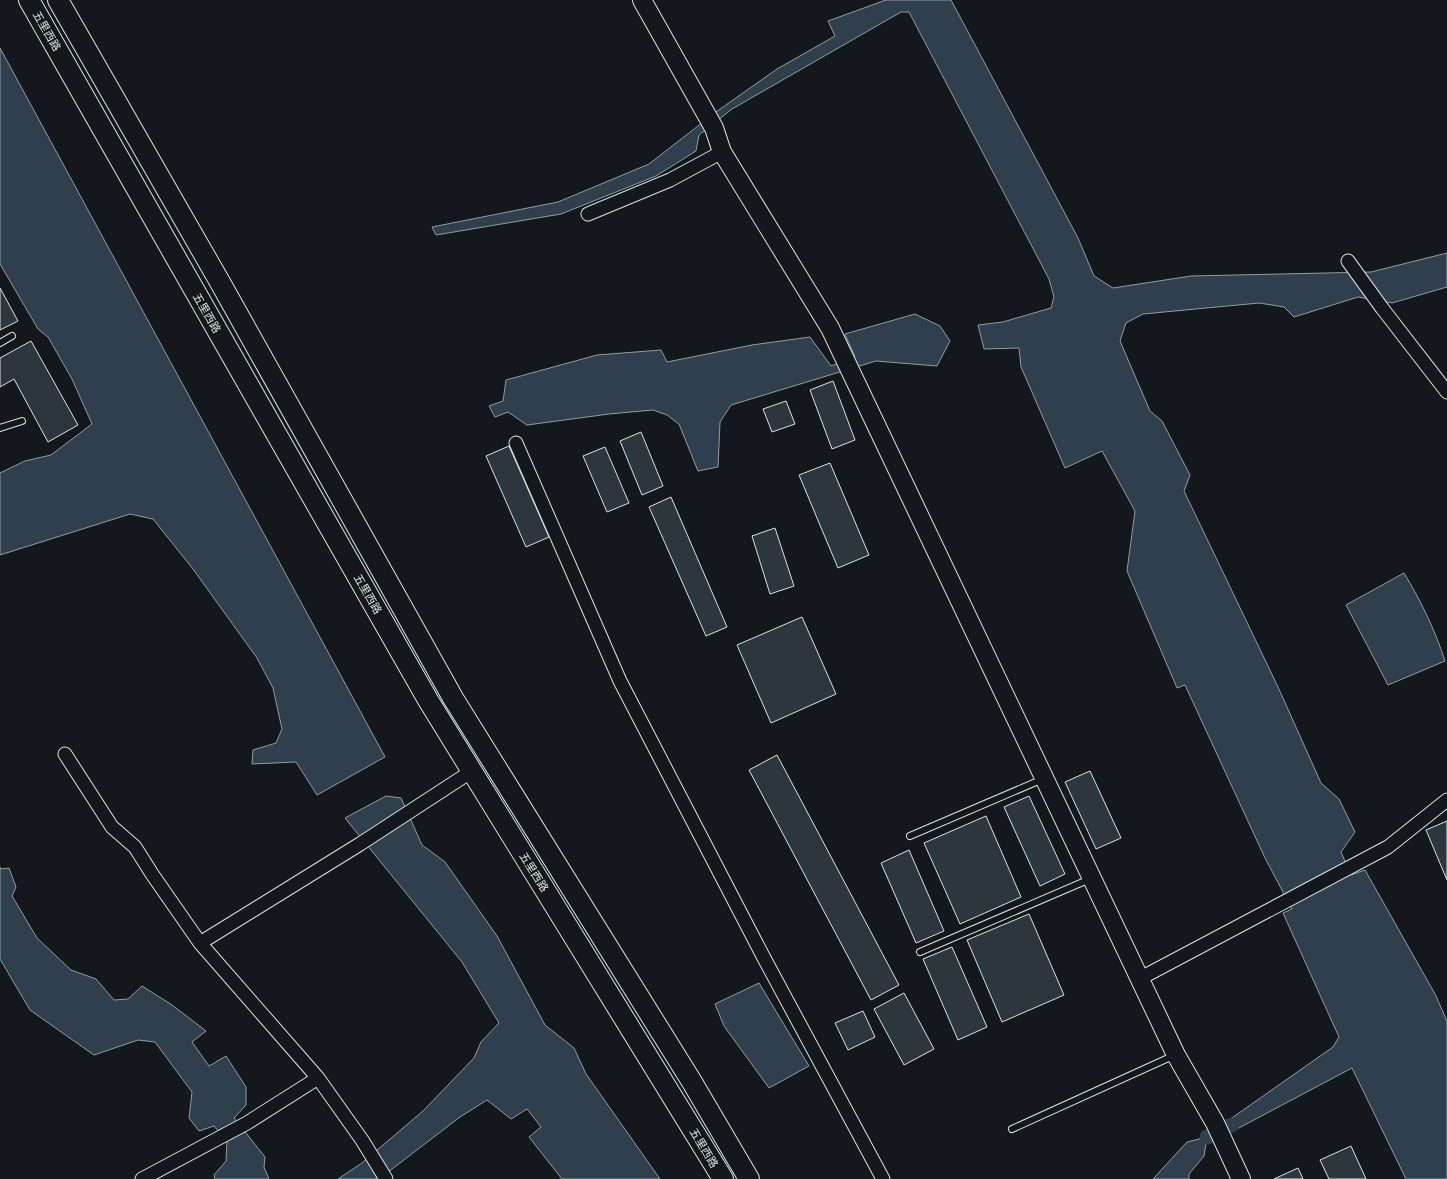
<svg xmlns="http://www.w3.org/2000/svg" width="1447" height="1179" font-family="'DM Sans','Noto Sans SC',sans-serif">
	<rect width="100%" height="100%" fill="#14181c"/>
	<path fill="#2f3f4d" stroke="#939e99" d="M886,0H951L1078,238L1094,276L1113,288L1191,276L1371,272L1447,253V287L1392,303L1358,297L1294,317L1284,307L1259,303L1143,314L1126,323L1120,341L1150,411L1162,421L1190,475L1184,491L1278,687L1321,783L1339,799L1355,832L1341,852L1351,875L1365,870L1435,994L1447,1021V1179H1406L1352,1068L1235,1130L1229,1120L1333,1047L1339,1037L1283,913L1292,909L1265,858L1185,685L1177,688L1127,571L1135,511L1102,451L1065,468L1021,367L1019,348L984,349L978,325L1003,322L1051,308L1054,297L1049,279L909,12H901L732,109L699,135L696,151L656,176L561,214L436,235L432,227L558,202L649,164L716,112L777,69L835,36L828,21Z
		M0,48L385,757L317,795L296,762L252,764L253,750L276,743L282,729L273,688L257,658L193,569L153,519L130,514L0,555V473L25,461L51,455L92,424L72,379L48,337L38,329L0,264Z
		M915,314L940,326L950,341L937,366L876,361L731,405L720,422L718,467L698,471L679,424L667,415L653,410L609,414L527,425L508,412L495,417L489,406L503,401L506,380L597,355L661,350L667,362L752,345L810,337L831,366L855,357L845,334Z
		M1404,573C1421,601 1435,630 1445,661L1388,685L1346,605Z
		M386,796L401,798L422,845L445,862L497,936L545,1025L574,1048L586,1074L660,1179H562L529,1137L541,1127L527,1109L511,1119L487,1100L460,1117L379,1179H338L362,1163L423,1111L474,1058L481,1042L499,1023L462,962L345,818Z
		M0,867L1,869L9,868L16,887L12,896L37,938L71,970L96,979L114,1000L128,999L142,986L172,1005L206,1031L192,1042L209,1066L226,1056L246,1087V1105L234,1118L265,1157L264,1167L269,1179H215L214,1175L226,1161L227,1142L214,1126L199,1131L189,1118L192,1092L155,1042L138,1040L94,1055L30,1010L0,959Z
		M759,983L809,1066L769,1088L724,1026L715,1004Z
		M1207,1137L1204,1156L1189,1174V1179H1153L1187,1142Z"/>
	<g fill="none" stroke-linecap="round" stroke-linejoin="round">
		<path stroke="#2f3f4d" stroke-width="15" d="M1229,1126L1232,1125
			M1207,1137L1212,1135"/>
	</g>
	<path fill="#2c363c" stroke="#d8e6dc" d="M0,288L18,321L0,330Z
		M31,341L78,425L48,442L14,379L0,387V358Z
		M833,381L855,440L832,449L810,390Z
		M786,401L795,424L772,432L763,409Z
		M641,432L663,486L642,495L620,441Z
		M509,446L549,537L526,547L486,456Z
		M605,447L629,503L607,512L583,456Z
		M830,463L869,555L838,568L799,475Z
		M671,497L727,627L706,636L649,507Z
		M775,528L794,586L770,594L752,536Z
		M802,617L836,694L771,723L737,645Z
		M777,755L899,985L871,1000L749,770Z
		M1090,771L1121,838L1096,849L1065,782Z
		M1029,796L1065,874L1040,886L1004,807Z
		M986,816L1021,897L960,924L924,843Z
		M1447,821V880L1426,830Z
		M909,850L944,931L916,943L881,863Z
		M1029,914L1064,995L1002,1022L967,940Z
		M952,947L987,1027L958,1040L923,959Z
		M904,993L934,1049L904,1065L874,1009Z
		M863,1011L875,1037L848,1050L835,1023Z
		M1351,1146L1366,1179H1329L1320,1160Z
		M1298,1168L1303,1179H1274Z"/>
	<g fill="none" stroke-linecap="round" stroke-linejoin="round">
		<g stroke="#d8e6dc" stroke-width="8">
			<path id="service" d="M0,343L12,336
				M0,428L22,421
				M910,836L1043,779
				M920,952L1090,879
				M1012,1129L1175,1055"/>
		</g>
		<g stroke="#d8e6dc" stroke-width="15">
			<path id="minor" d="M588,214L670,180L722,152
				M1348,261L1382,308L1447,392
				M516,443L620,681L764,958L883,1179
				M65,754L112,827L135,847L152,874L200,943L318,1078L362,1140L386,1179
				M200,943L360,844L472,771
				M1139,979L1388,847L1447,800
				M142,1179L247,1123L318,1078"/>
		</g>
		<g stroke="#d8e6dc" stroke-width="20">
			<path id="secondary" d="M642,0L714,128L722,152L830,328L1176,1055L1215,1123L1241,1179"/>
		</g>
		<g stroke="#d8e6dc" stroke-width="22">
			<path id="primary" d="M29,0L428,700L723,1179
				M58,0L221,284L453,698L692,1082L749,1179"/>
		</g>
		<use href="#service" stroke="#14181c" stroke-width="6"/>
		<use href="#minor" stroke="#14181c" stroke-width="13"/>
		<use href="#secondary" stroke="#14181c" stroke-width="18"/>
		<use href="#primary" stroke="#14181c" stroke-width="20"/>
	</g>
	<g text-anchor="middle" stroke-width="3" stroke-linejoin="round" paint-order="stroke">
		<g font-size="11" fill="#d8e6dc" stroke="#14181c">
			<text transform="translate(47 31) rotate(60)" y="4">五里西路</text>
			<text transform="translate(207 313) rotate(60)" y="4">五里西路</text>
			<text transform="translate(368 594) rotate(60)" y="4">五里西路</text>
			<text transform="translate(534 872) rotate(58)" y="4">五里西路</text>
			<text transform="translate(704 1148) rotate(59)" y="4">五里西路</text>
		</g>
	</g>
</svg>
